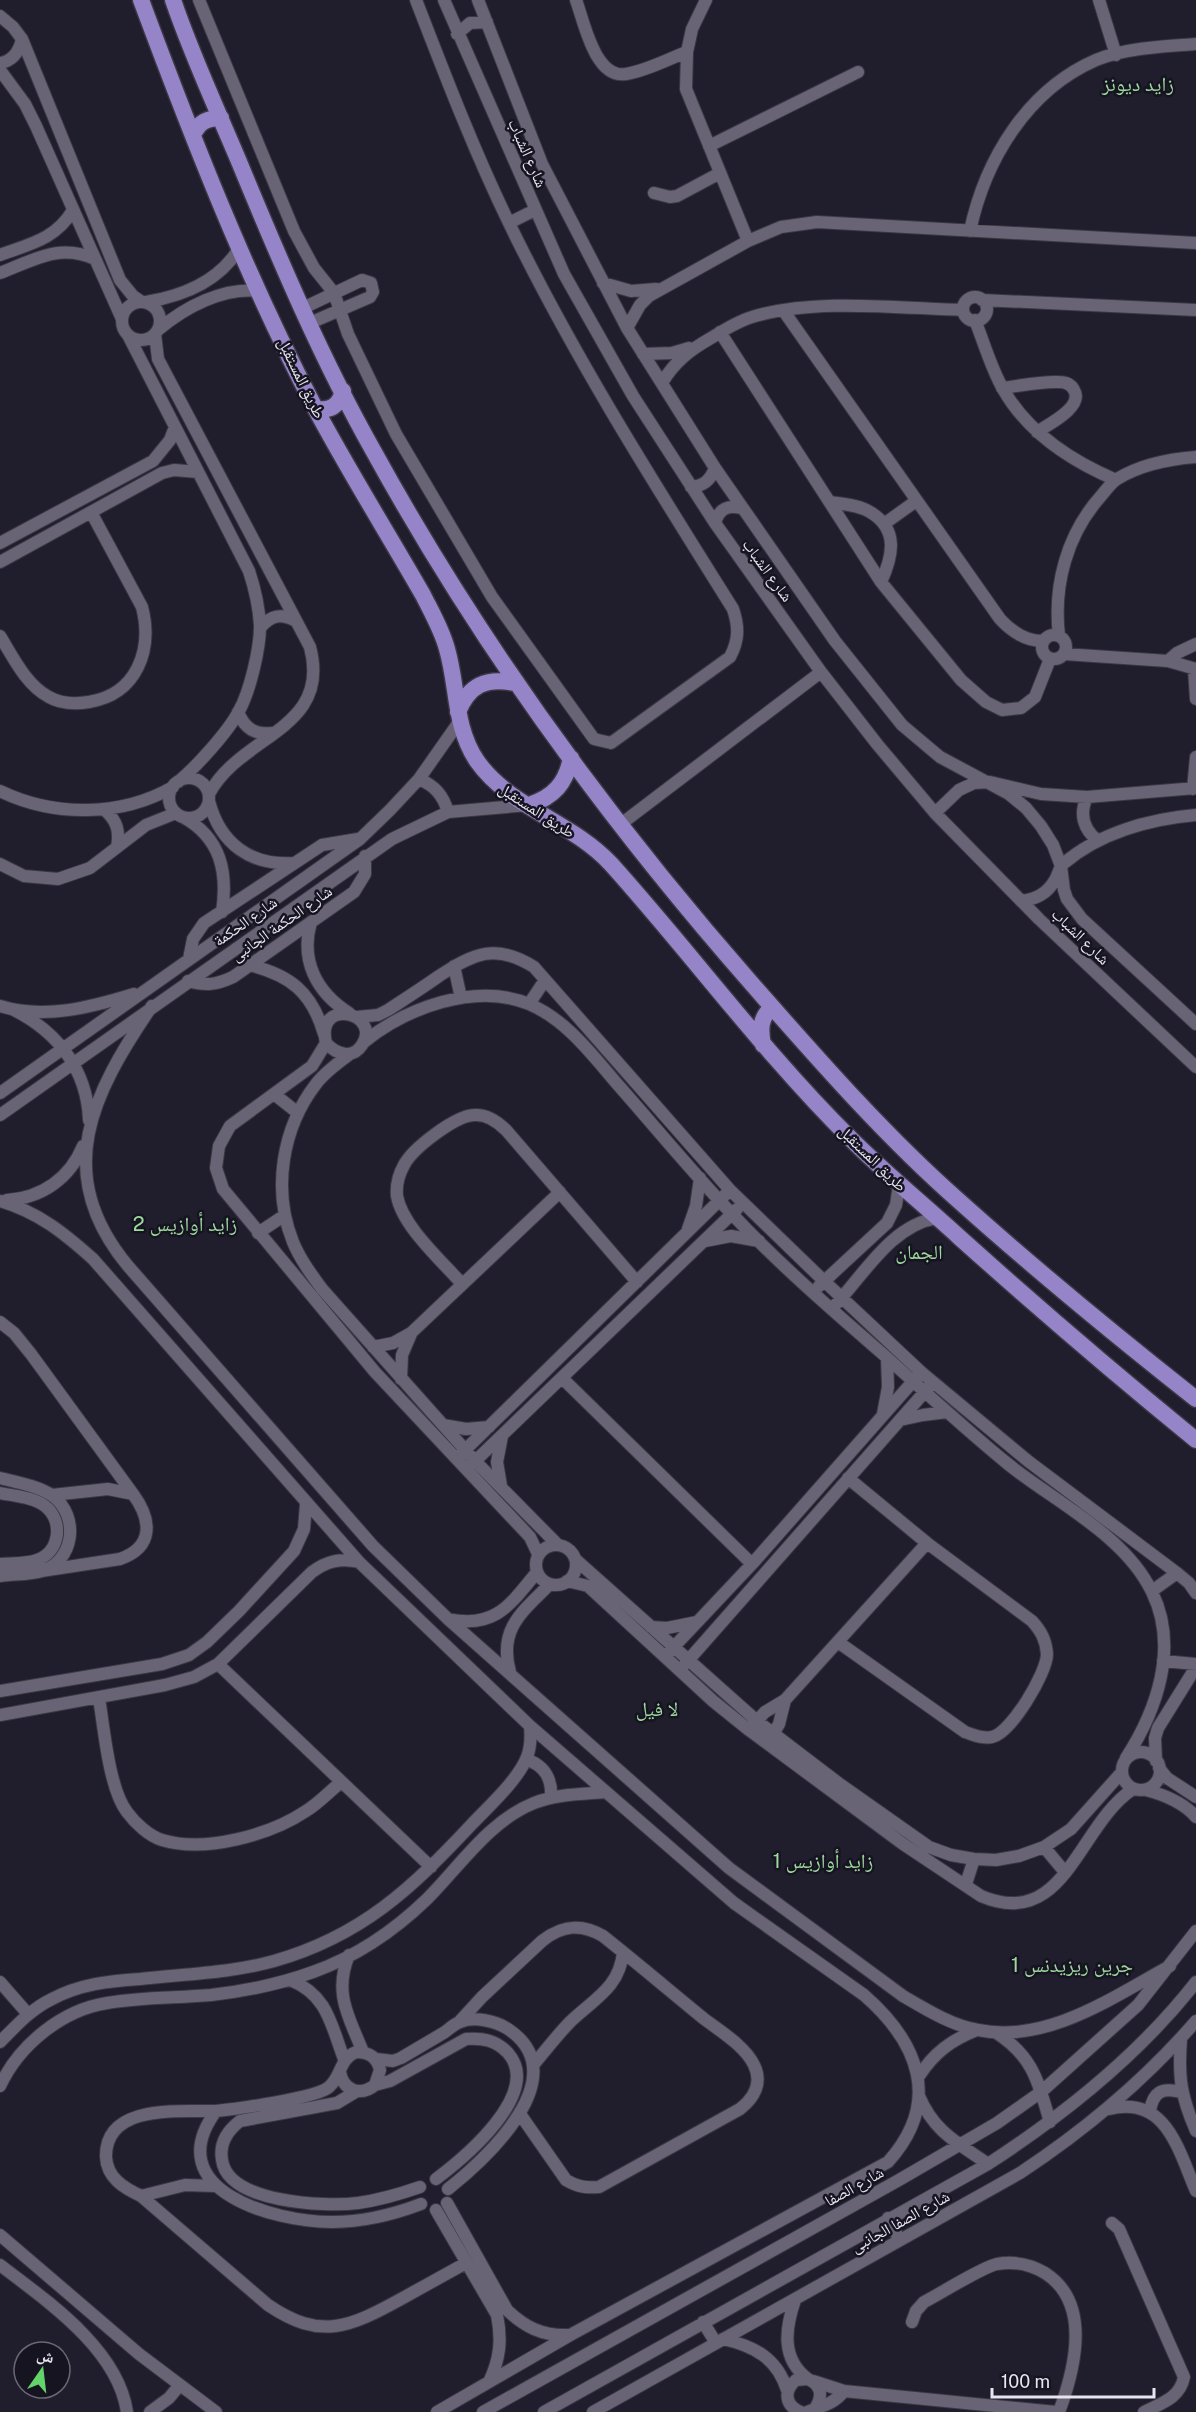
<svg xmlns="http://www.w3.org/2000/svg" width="1196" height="2412" font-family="'Public Sans','Noto Naskh Arabic',sans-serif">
	<rect width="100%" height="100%" fill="#201d2c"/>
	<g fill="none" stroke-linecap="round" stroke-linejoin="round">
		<g stroke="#3b3844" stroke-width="14">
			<path id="minor" d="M199,0L294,231L314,268L334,293L348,334L396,434L492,597L594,739L611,743L730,657C739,640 739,627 733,609C654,483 574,357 509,223C474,151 445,75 416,0
				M444,0L564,274L633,396L715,523L821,672L877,744L935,813L1039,919L1196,1067
				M478,0L542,164L627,328L715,468L835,641L902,725L940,757L1009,794L1026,808L1041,826L1053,845L1061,866L1064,890L1067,899L1082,919L1196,1024
				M576,0C584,22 595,79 626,74C646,71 668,59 687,52
				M706,0L692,29L687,52L686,89L748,241
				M1099,0L1116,55
				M0,16L13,27L22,39L120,280L133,296L142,302
				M457,34L470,23L487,22
				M0,63C13,61 19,52 22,39
				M0,70L25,104L36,126L122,319
				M709,146L858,72
				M654,193L670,197L677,196L720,173
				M509,223L535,210
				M970,231C985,160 1027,90 1096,60C1124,48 1166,46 1196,44
				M0,255C30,244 56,239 73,210
				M0,273C34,260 59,243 95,259
				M603,283L631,291L656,289
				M963 309a12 12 0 1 1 24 0a12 12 0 1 1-24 0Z
				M982,300L1196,310
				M146,302C183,296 220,281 240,247
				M122 321a19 19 0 1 1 38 0a19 19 0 1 1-38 0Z
				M303,308L362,280L371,283L373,292L370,297L310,323
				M783,310L1000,619C1012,632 1025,641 1043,641
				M975,320C984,343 991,368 1003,389C1028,433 1071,461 1116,480
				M627,328L640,305L649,296L748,241L781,227L817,222L1196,243
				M158,330C185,307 223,287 259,291
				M720,332L881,582L961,680L986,702L1002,710L1021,708L1035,697L1050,659
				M155,334L158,359L310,647C332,730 241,734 209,794
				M128,335L249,571C255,589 259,607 260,626C260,649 250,691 239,711C228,732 196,767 178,782
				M643,354L672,353L689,348
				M662,383C674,362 690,350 711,338C724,330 738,321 752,317C814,298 898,308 963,310
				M1002,388C1020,386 1040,381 1059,382C1065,382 1071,384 1074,390C1084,407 1049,424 1037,432
				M691,487C703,486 710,481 715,468
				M830,502C843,504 859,505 870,512C899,529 893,556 881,582
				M715,523C719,509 727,505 741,508
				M884,524L916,501
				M0,543L153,461L170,440L175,427
				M0,562L162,473L174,470L198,472
				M260,628C271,615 281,613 296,621
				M1042 647a12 12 0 1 1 24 0a12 12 0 1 1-24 0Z
				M0,636C13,657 26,685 49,697C61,704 76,704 89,702C137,694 153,650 142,607L91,512
				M1059,636C1053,585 1067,534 1101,496C1106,490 1111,483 1117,479C1140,465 1169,459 1196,457
				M1064,654L1168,661L1196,669
				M1168,661L1177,653L1196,644
				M1194,669L1196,699
				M238,712C245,729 255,735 273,733
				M169 798a20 20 0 1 1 40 0a20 20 0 1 1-40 0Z
				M419,779C435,786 443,795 448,812
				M1193,789L1196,757
				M0,791C54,817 121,817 173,787
				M1087,797C1079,814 1083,829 1098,841
				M209,801C220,844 251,866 294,863
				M105,810C117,821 120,831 117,847
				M935,813L959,790L974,783L990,782L1041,794L1087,797L1196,788
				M183,817C221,838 228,872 222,912
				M621,824L821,672
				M0,864L24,876L58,879L90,868L146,825L176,813
				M1021,901C1036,899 1047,894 1055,880C1058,875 1059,868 1063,864C1099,833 1149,819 1196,815
				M311,922C300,960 316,992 349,1013
				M189,959L193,939L204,923L322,845L358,839
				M249,965C290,975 312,992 324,1034
				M454,966L461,998
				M188,981C206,986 216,985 233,977L354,892L365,874V856
				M529,1004L545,980
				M0,1006C44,1020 92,1007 134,994
				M152,1006C92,1094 51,1173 128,1266L373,1546L448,1619L729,1868L903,1996C927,2010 951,2025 978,2030C1047,2044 1113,1997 1170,1966
				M12,1009C57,1031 87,1069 89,1120
				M357,1017L378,1015L388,1010C405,999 422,988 439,976C474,953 496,943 534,967L730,1190L824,1281L921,1372L1028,1461L1177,1573L1189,1583L1196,1593
				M364,1042C406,1008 475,982 529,1004C567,1020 593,1056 619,1086C656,1128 693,1173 732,1214C779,1264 832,1310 884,1355C925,1392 965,1429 1008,1464C1055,1502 1125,1535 1152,1592C1179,1647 1157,1710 1126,1758
				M326,1043C336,1054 352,1060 362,1045C383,1013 315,996 326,1043L312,1066L230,1126L219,1146L216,1168L223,1189L375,1372L530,1537L538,1554
				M350,1054C338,1063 325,1072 316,1084C282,1128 272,1190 293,1242C300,1259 311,1274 322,1289L475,1461L558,1545
				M0,1093L360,839L390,810L419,779L459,722
				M274,1094L298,1113
				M0,1115L392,839L448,812L529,805
				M7,1200C42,1198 70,1178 83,1146
				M0,1201C38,1212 64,1233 93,1259L359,1562L530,1726L734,1903L864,1995C919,2043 942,2102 888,2162L572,2334L437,2412
				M688,1229L696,1206L700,1178
				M258,1233L285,1215
				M705,1241L731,1236L759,1241
				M462,1284C442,1261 402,1226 397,1196C396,1186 399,1174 404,1165C413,1148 455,1116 474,1115C487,1114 497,1121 506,1130L637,1282
				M819,1286L887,1223L896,1205L899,1185
				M836,1304C865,1273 892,1225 937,1218
				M0,1322L14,1333L31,1354L133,1494
				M373,1347L393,1343L411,1333L560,1192
				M562,1378L752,1564
				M401,1379L402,1355L411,1334
				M883,1414L888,1387L887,1359
				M900,1420L923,1415L947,1412
				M443,1425L466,1429L489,1427
				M461,1454L725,1195
				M471,1465L737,1209
				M0,1478C16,1482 39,1486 53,1496C80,1517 74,1561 42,1571C29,1575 13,1574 0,1576
				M501,1486L497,1462L502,1436
				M0,1493C14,1496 33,1497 45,1506C64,1521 60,1552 37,1560C26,1564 12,1563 0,1564
				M536 1565a20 20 0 1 1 40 0a20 20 0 1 1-40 0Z
				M575,1559L757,1721L841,1785L929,1847L951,1855L974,1859L996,1860L1019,1856L1044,1847L1071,1829L1122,1772
				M38,1560L41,1571L120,1559C154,1547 152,1520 133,1494L108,1489L52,1495
				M567,1581L588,1586L713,1701L749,1730L903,1844L981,1896C1065,1932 1078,1825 1133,1789
				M1152,1591L1177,1573
				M448,1619C495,1629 510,1605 537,1572
				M651,1627L667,1628L697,1622
				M838,1642L965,1732C974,1735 982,1739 992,1737C1011,1733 1047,1673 1047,1654C1046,1640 1041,1631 1032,1621L927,1543L848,1478
				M669,1652L752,1564L916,1378
				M1163,1661L1196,1664
				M218,1664L431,1867
				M685,1664L929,1387
				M510,1672C498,1629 522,1612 550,1584
				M0,1691L162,1664L189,1655L207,1642L239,1611L294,1551L304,1529L306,1504
				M99,1698C104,1728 109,1789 127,1812C135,1823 149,1836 162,1840C205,1853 270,1835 306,1811C319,1803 330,1791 341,1782
				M0,1715L165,1685L194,1677L218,1664L312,1572C327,1561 340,1558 359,1562
				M753,1725L765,1712L785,1700L927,1543
				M769,1741L779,1724L785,1700
				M1122 1771a19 19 0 1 1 38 0a19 19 0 1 1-38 0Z
				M526,1759C545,1766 552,1778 551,1797
				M1156,1761L1155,1738L1158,1728L1196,1667
				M1159,1768L1167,1778L1196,1797
				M1146,1790C1165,1795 1183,1802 1196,1817
				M1044,1847L1064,1871
				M966,1884L974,1859
				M349,1955C333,1993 349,2017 363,2052
				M290,1980C328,1995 331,2025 344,2059
				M0,1982L28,2014
				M460,2021L482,1997L542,1941C562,1925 581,1923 603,1936C637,1963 670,1991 703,2018C720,2031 745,2046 754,2065C763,2083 754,2098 740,2109L599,2187C586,2188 578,2187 566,2180L520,2114
				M995,2032C1033,2056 1038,2081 1050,2122
				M1181,2039C1178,2078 1181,2096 1196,2131
				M0,2042C16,2026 31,2009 52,1999C80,1984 109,1981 140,1979C184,1974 231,1973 274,1961C362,1936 412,1888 472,1824C489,1806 518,1780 527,1757C531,1747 531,1737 530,1726
				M376,2059L393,2061L401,2058C416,2049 430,2041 445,2032C449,2029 454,2024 460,2022C474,2016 496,2021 508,2029C577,2075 488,2157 448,2189
				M534,2064C546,2050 558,2034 571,2021C594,1999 620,1987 623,1952
				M340,2072C343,2090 360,2097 375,2085L380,2070C377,2057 369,2052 356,2052C339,2059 342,2076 329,2087C317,2098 236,2109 216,2111C158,2190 274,2222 332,2222C363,2222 392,2215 421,2204
				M919,2076C934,2053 951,2040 977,2030
				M375,2085L390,2081L466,2039C483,2038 496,2040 508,2053C543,2093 464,2158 436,2179
				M0,2086C19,2045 62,2010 107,2003C141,1997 177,1998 211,1995C246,1991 280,1984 313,1972C355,1957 395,1930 427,1899C460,1866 489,1821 534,1803C557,1794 582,1794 606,1792
				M357,2091L337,2103L240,2121C227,2131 219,2143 222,2160C228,2203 325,2207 358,2203C379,2200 400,2194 420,2187
				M919,2096C934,2132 958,2143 988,2164
				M1109,2109C1166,2095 1178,2149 1196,2191
				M216,2111C181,2112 105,2103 106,2157C107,2178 124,2188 141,2196L268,2305C321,2341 350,2327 401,2299C423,2287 444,2275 466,2263
				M1150,2111C1153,2092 1162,2087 1181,2092
				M141,2196L185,2185L215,2186
				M447,2203L507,2310C525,2327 542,2336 568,2335
				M436,2210L497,2315C502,2340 500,2359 489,2382
				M888,2218L899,2239
				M1112,2223L1119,2229L1184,2377C1180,2398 1162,2403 1144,2412
				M0,2235L139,2354L216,2412
				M0,2265C47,2301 118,2349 127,2412
				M795,2300C785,2329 781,2359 808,2379
				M703,2322L716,2343
				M912,2322L916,2311L924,2302C940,2294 982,2267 997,2264C1014,2261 1030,2264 1045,2273C1092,2303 1075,2369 1059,2412
				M723,2339C754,2346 777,2358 787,2390
				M813,2381L844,2391L1056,2412
				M150,2412L169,2398L179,2386
				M483,2412L899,2180L997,2123L1041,2092L1138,2005L1196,1931
				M544,2412L988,2164C1065,2114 1139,2055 1196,1982
				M593,2412L1020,2173C1085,2130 1145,2080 1196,2021
				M801,2412C785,2406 783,2391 796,2380L808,2379C821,2385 823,2395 816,2407
				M807,2412C822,2406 834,2404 844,2391"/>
		</g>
		<g stroke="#3b3844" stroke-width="19">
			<path id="major" d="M141,0C192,137 246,276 314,406C348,470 387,532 423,595C432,613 442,630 447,649C458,687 454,727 477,761C510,808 571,821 611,864C692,954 764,1053 851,1139C885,1173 923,1204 959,1237C1037,1307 1115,1374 1196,1440
				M173,0C192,56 217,109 240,164C280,261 322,360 374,452C479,643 608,820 752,984C818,1059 884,1135 959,1201C1036,1270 1115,1335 1196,1399
				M193,135C199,122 207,118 221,118
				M315,408C330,412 339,406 343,391
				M458,712C469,685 486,677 515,683
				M529,805C554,797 566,783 571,758
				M763,1045C760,1029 760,1018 772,1007"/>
		</g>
		<use href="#minor" stroke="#686476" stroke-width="12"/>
		<use href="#major" stroke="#9584c8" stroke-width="16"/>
	</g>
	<g text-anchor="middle" stroke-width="5" stroke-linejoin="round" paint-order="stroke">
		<g font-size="16" fill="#e7e5ef" stroke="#171422">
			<text transform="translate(528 153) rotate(66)" y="6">شارع الشباب</text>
			<text transform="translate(302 378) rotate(64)" y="6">طريق المستقبل</text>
			<text transform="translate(768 570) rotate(54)" y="6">شارع الشباب</text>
			<text transform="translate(537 810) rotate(33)" y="6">طريق المستقبل</text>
			<text transform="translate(245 921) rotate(-35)" y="6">شارع الحكمة</text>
			<text transform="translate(281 923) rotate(-35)" y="6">شارع الحكمة الجانبى</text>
			<text transform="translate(1081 936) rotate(44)" y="6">شارع الشباب</text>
			<text transform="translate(873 1158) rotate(44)" y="6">طريق المستقبل</text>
			<text transform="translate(854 2186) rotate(-29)" y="6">شارع الصفا</text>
			<text transform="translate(900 2221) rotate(-29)" y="6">شارع الصفا الجانبى</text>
		</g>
		<g font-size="20" fill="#9ed89e" stroke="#171422">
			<text x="1138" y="91">زايد ديونز</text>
			<text x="185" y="1231">زايد أوازيس 2</text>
			<text x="919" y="1259">الجمان</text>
			<text x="657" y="1716">لا فيل</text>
			<text x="823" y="1868">زايد أوازيس 1</text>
			<text x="1072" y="1972">جرين ريزيدنس 1</text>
		</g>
	</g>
	<g transform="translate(42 2370) rotate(14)"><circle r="28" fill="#171422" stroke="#6a6874" stroke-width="1.5"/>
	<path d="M0-4.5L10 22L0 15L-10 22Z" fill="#63d469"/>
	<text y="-9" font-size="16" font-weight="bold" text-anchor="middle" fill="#e7e5ef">ش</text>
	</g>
	<path d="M992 2388v9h162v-9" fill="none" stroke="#e7e5ef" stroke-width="3"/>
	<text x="1001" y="2388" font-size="18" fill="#e7e5ef" stroke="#171422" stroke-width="4.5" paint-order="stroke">100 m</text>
</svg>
